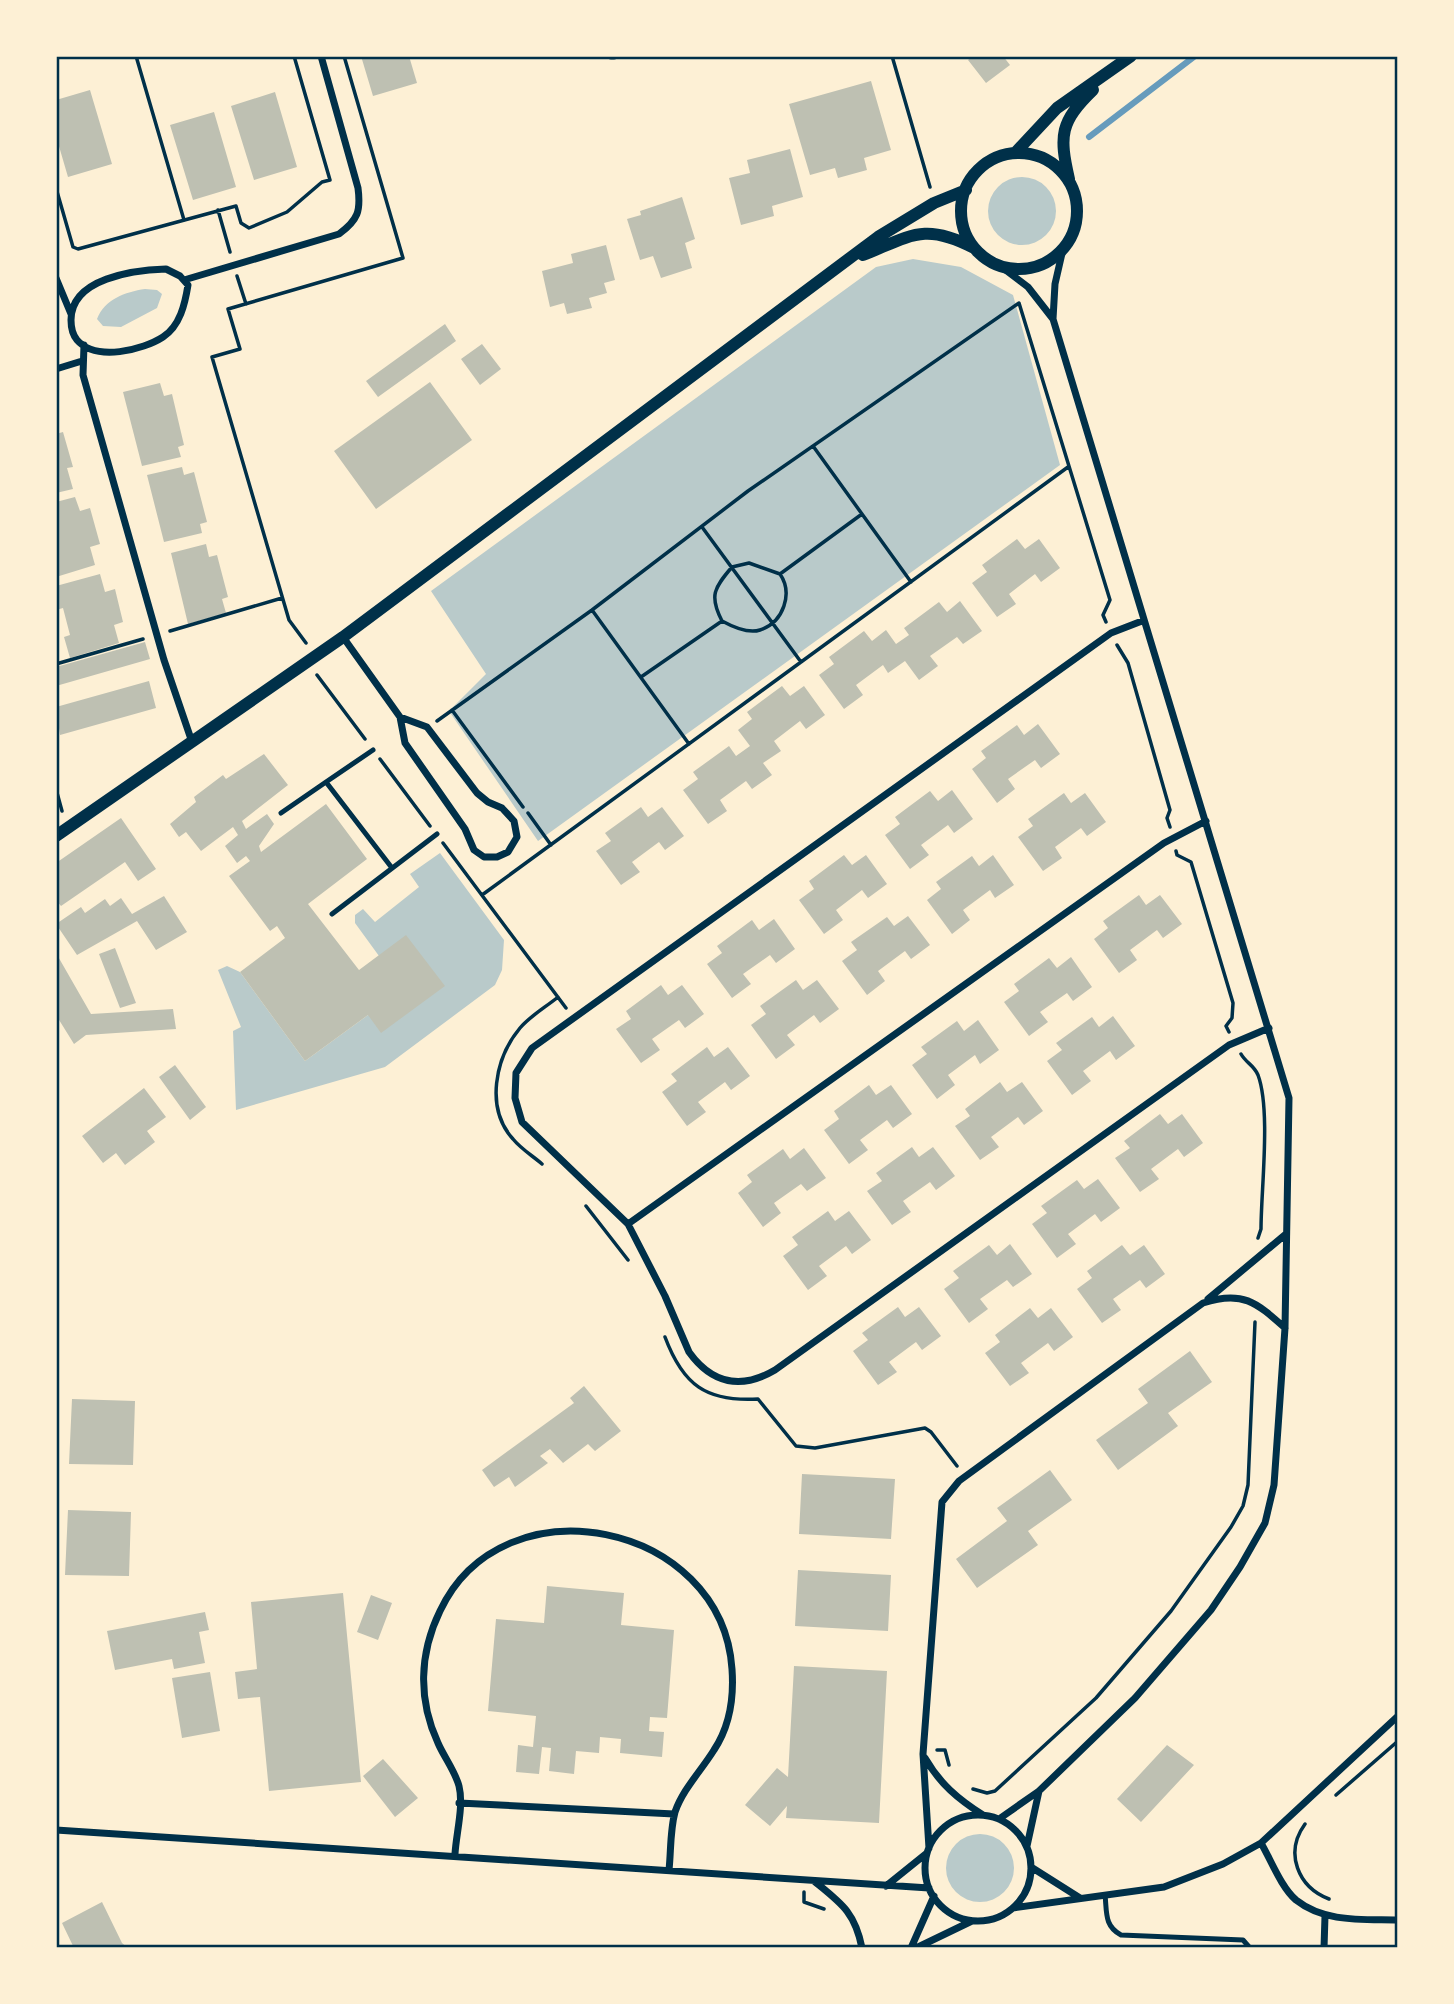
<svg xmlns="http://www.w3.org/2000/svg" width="1454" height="2004" font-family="'Fira Sans Condensed',sans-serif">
	<rect width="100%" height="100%" fill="#fdf0d5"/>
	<path fill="#b9caca" d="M988 211a34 34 0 1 1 68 0a34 34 0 1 1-68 0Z
		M913,259L961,267L1013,295L1060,465L538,841L449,711L486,674L431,591L876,267Z
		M145,289L157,290L162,294L157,308L121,327L103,326L97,319C105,299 125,292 145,289Z
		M440,853L504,940L502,970L495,985L385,1067L236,1110L233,1031L241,1027L218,970L227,966L240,972L305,1061L368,1015L379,956L355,923V915L363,909L375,922L419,887L410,874Z
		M946 1868a34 34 0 1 1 68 0a34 34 0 1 1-68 0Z"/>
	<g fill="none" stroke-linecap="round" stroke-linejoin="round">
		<path stroke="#669bbc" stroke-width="6" d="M1089,137L1195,56"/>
	</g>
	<path fill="#bec0b2" d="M361,56H409L417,83L373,96Z
		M973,56H1003L1010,65L986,83L968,60Z
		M871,81L891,150L864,158L867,170L838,178L835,168L810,175L789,104Z
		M90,90L112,164L68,177L56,136V100Z
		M275,92L297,167L254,180L231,106Z
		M214,112L236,187L193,200L170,125Z
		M790,149L803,197L772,206L774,216L741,225L729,178L750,173L747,160Z
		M682,197L695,239L685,243L692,268L661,278L653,256L640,260L627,219L641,215L640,211Z
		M606,245L615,280L604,283L607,293L589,298L592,308L567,314L564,303L550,307L542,271L573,263L571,254Z
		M445,324L456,341L378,397L366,381Z
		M482,344L501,369L480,385L461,359Z
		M430,382L472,440L376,509L334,451Z
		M160,383L164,396L172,394L184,445L178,447L181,457L142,466L123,392Z
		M63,432L73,467L67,468L73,489L56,493V434Z
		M182,467L184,475L194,472L207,522L200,524L202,533L164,542L147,475Z
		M75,497L80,511L90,508L100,544L90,547L95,565L56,577V502Z
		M1017,539L1025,549L1039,539L1060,568L1041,582L1035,574L1009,594L1016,604L997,617L972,583L987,572L982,565Z
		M206,544L209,557L217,555L228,597L222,599L226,613L188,624L171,553Z
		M100,574L105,592L115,589L123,622L114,625L119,643L70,658L64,637L70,635L63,608L56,610V586Z
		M960,601L982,631L963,644L957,637L930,656L938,666L919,680L905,661L888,673L883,665L856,685L863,695L844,709L819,675L834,664L829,657L864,631L872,641L886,630L896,644L909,635L904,628L939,602L947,612Z
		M145,642L150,659L56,686V667Z
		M149,681L156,708L60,735L56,707Z
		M782,686L790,696L804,686L825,715L806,729L800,721L774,741L781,751L763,763L772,775L752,789L746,781L720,800L727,811L708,824L683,790L698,779L693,772L729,746L736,756L750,746L738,730L752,719L747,712Z
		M1038,724L1060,754L1041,768L1035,760L1008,779L1015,789L997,803L972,769L986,758L981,751L1017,725L1024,735Z
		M264,754L288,785L242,821L246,829L267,814L274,824L259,846L261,852L326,804L367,859L308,904L359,970L406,935L445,986L381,1033L368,1015L305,1061L240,972L285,938L277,926L270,931L229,876L250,861L246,856L237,863L225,846L238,835L233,827L201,851L186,832L179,837L170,824L196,802L194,797L223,775L226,779Z
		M952,790L973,819L954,833L948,825L921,845L929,855L910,869L885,835L900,824L895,817L930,791L938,801Z
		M1064,793L1071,803L1085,793L1106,822L1087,836L1081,828L1055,847L1062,858L1043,871L1018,837L1033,826L1028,819Z
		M641,807L648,817L662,807L684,836L665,850L659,842L632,862L640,872L621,885L596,851L611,841L605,833Z
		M121,818L156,869L138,881L125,862L61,906L56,900V863Z
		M844,855L852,865L866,855L887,884L868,898L862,890L836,910L843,920L824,934L799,900L814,889L809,881Z
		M993,855L1014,885L995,898L990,890L963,910L970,920L952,934L927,900L941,889L936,882L972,856L979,866Z
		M1139,895L1146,905L1160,895L1182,924L1163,938L1157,930L1130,950L1137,960L1119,973L1094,939L1108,928L1103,921Z
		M164,896L187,932L156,950L137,921L77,955L56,924L81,907L85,913L105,899L110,906L121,898L132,914Z
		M908,916L930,945L911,959L905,951L878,971L885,981L867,995L842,961L857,950L851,942L887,917L894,926Z
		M774,919L795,949L776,963L770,955L743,974L751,984L732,998L707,964L722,953L717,946L752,920L759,930Z
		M115,948L136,1003L120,1008L99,954Z
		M56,953L91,1014L173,1009L176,1029L86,1035L74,1044L56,1015Z
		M1071,957L1092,987L1073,1001L1067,993L1040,1012L1048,1022L1029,1036L1004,1002L1019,991L1014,984L1049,958L1057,968Z
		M796,980L803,990L817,980L839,1009L820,1023L814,1015L787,1035L795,1045L776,1059L751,1025L766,1014L760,1006Z
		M661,985L668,995L682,985L704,1014L685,1028L679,1020L652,1039L660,1050L641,1063L616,1029L631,1019L626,1011Z
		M1113,1016L1135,1046L1116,1060L1110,1051L1083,1071L1091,1081L1072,1095L1047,1061L1062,1050L1056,1043L1092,1017L1099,1027Z
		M978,1020L999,1050L980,1064L975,1055L948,1075L955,1085L937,1099L912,1065L927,1054L921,1047L957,1021L964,1031Z
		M707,1047L714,1057L728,1047L750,1076L731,1090L725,1082L698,1102L706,1112L687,1126L662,1092L677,1081L671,1074Z
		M175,1065L206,1107L190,1120L159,1077Z
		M1000,1082L1007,1092L1022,1082L1043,1111L1024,1125L1018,1117L991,1137L999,1147L980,1160L955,1126L970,1116L965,1109Z
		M869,1085L876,1095L891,1085L912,1114L893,1128L887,1120L860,1140L868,1150L849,1164L824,1130L839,1119L834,1111Z
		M144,1088L166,1117L147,1131L155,1142L125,1165L116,1153L103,1163L82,1136Z
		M1160,1114L1168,1124L1182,1114L1203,1143L1184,1157L1178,1149L1151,1169L1159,1179L1140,1192L1115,1158L1130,1148L1124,1141Z
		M912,1147L919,1157L933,1147L955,1176L936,1190L930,1182L903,1201L911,1212L892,1225L867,1191L882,1181L876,1173Z
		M804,1148L826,1178L807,1191L801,1184L774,1203L781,1213L763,1227L738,1193L752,1182L747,1175L783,1149L790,1159Z
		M1098,1179L1120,1208L1101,1222L1095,1214L1068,1234L1076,1244L1057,1258L1032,1224L1047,1213L1041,1206L1077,1180L1084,1189Z
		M828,1211L835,1221L849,1211L871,1240L852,1254L846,1246L819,1266L827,1276L808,1290L783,1256L798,1245L792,1237Z
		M1010,1244L1032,1274L1013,1287L1007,1280L980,1299L988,1309L969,1323L944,1289L959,1278L953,1271L989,1245L997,1255Z
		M1122,1245L1130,1255L1144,1245L1165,1274L1146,1288L1140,1280L1113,1299L1121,1310L1102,1323L1077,1289L1092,1278L1087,1271Z
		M898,1307L905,1317L919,1307L941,1336L922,1350L916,1342L889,1362L897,1372L878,1385L853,1351L868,1340L862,1333Z
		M1030,1308L1038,1318L1051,1308L1073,1337L1054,1351L1048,1343L1021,1363L1029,1373L1010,1386L985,1353L1000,1342L995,1335Z
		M1190,1351L1212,1382L1168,1413L1178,1426L1118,1470L1096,1440L1148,1403L1138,1389Z
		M584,1386L621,1431L595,1451L588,1444L563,1463L550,1449L540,1456L548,1463L515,1487L509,1477L494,1487L482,1470L574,1403L570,1398Z
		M72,1399L135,1401L133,1465L69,1464Z
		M1050,1470L1072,1500L1028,1531L1038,1545L977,1588L956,1559L1007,1521L997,1508Z
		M802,1474L895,1479L891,1539L799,1534Z
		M68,1510L131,1512L129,1576L65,1575Z
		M798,1570L891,1575L888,1631L795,1626Z
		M547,1586L624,1593L621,1625L674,1630L667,1718L650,1717L649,1731L664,1732L662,1757L620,1753L621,1739L600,1737L599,1753L576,1751L574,1774L549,1771L551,1748L542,1747L539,1774L516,1772L518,1745L533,1747L536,1716L488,1711L496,1619L544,1623Z
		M343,1593L361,1782L269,1791L260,1697L238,1699L235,1672L257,1669L251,1602Z
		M371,1595L392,1603L378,1640L357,1632Z
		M205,1612L209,1630L199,1632L205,1663L174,1669L172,1659L115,1670L107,1631Z
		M794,1666L887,1671L879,1823L786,1818L787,1806L770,1826L745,1805L777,1768L788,1777Z
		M210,1672L220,1731L182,1738L172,1678Z
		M1167,1745L1194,1765L1141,1822L1117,1799Z
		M383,1759L418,1798L395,1817L363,1776Z
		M102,1902L122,1943L128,1948H74L62,1923Z"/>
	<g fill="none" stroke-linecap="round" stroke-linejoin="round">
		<path stroke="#003049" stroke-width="3.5" d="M136,56L184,220
			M892,56L930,187
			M56,188L73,247L78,249L236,206L241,223L249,228L287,212L322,182L330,180L294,56
			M218,210L230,252
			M237,276L246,304
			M813,446L911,582
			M702,527L801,662
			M592,610L689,744
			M722,621C733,627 748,634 760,630C784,622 793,593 780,574
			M170,631L282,598
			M306,643L289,620L212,357L240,349L228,309L403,258L344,56
			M1117,645L1128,663L1170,810L1167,818L1170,827
			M56,664L143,639
			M317,675L365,739
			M641,677L722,621C709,596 714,588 732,567L749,563L780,574L862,514
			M452,710L523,807
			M437,721L592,610L748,491L1019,303L1110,600L1103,615L1106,622
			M380,759L430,826
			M56,789L62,811
			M528,813L551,845
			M443,843L566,1008
			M1176,851L1177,855L1191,862L1233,1003L1232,1018L1226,1026L1229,1032
			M482,895L1068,467
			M1241,1054C1246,1063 1254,1065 1258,1075C1271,1110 1261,1190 1261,1229L1258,1238
			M542,1164C533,1156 521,1149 513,1139C485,1108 495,1058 520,1028C530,1016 546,1007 558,997
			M586,1206L628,1260
			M665,1337C683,1385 706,1402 758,1399L796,1446L815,1448L925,1428L931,1432L957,1466
			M937,1750H945L949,1765
			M973,1789L987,1793L995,1791L1096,1698L1171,1611L1231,1527L1243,1506L1248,1485L1255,1322
			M1336,1795L1398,1741
			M1305,1824C1284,1853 1298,1887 1329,1899
			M804,1892V1902L824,1909"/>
		<path stroke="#003049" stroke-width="5" d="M373,750L326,782L392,868
			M281,813L326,782
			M332,914L437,834
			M1105,1895C1107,1912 1104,1926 1121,1935L1243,1940L1250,1948"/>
		<path stroke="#003049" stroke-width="7" d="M611,56H614
			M999,265L1028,287L1053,319L1055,284L1063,249
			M166,269L180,276L188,285C185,304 180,326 163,337C143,350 96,362 77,340C72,334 71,327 71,320C71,278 134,270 166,269Z
			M56,278L71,314
			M184,280L339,234C358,220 361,211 358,188L321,56
			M84,345L83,375L164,660L192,742
			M56,369L82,361
			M1142,621L1111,633L532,1048L516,1073L515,1098L522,1122L628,1224L665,1296L689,1352C712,1384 741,1390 775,1370L1229,1045L1269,1028
			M343,637L400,717L405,743L465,829L474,850L484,857H497L508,852L517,837L514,821L502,808L488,802L477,793L427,727L400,717
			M628,1224L1164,843L1206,821
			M1208,1299L1286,1234
			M925,1758C940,1784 958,1799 983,1815
			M459,1803L674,1814
			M925 1868a53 53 0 1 1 106 0a53 53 0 1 1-106 0Z
			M999,1819L1039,1791L1135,1698L1211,1610L1240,1567L1265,1523L1274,1485L1285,1328L1289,1098L1053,319
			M56,1830L929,1888
			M1261,1843C1271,1860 1281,1887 1296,1900C1325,1923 1363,1919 1398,1920
			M1027,1846L1039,1791
			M929,1848L923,1754L942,1502L959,1481L1203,1303C1242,1290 1256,1302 1285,1328
			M455,1854C456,1834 464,1806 459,1786C455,1771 444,1757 438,1743C418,1700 419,1654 440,1611C503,1477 722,1522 732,1669C734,1697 730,1726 714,1750C701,1771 683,1789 675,1812C670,1830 671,1852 669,1870
			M1031,1867L1080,1898
			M814,1881C841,1903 855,1912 862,1948
			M886,1886L927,1853
			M1013,1908L1164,1887L1223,1864L1261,1843L1398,1716
			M911,1948L934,1896
			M916,1948L972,1921
			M1324,1948L1325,1916"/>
		<path stroke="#003049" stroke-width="12" d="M1015,153L1057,108L1131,56
			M961 211a58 58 0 1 1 116 0a58 58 0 1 1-116 0Z
			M1069,179C1059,135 1060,122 1093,90
			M863,255C911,236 924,222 974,248
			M56,836L343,637L878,237L934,203L966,190"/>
	</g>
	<rect width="1454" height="2004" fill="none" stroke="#fdf0d5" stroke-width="116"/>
	<rect x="58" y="58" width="1338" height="1888" fill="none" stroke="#003049" stroke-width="2.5"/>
</svg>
